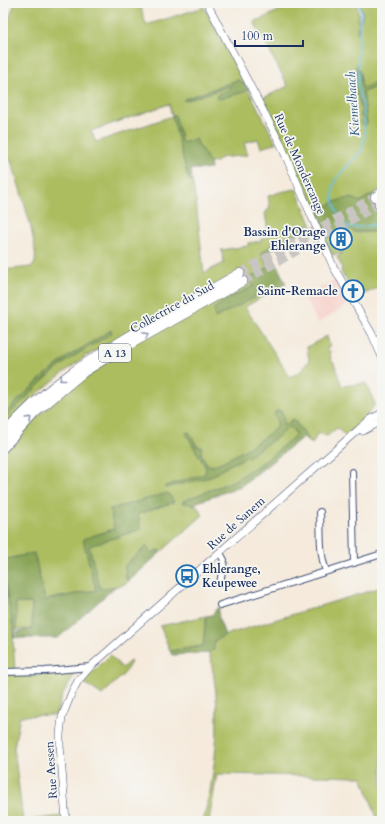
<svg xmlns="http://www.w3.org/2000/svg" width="385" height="824" font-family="Cardo,serif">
	<rect width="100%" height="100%" fill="#f6f6f2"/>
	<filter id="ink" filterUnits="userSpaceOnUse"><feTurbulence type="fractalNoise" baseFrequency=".025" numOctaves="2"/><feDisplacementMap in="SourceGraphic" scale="8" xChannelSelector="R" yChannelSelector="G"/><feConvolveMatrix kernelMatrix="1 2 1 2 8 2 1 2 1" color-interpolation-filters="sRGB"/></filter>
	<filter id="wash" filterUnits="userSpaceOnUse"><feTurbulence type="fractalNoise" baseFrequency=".012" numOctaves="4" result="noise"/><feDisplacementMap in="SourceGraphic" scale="16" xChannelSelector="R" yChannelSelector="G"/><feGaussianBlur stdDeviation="0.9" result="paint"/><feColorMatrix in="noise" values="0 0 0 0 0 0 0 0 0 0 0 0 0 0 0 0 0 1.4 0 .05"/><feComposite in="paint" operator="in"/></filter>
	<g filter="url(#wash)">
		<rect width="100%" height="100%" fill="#f5eadb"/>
		<path fill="#f7d0ca" d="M335,280L349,304L318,323L304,297Z"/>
		<path fill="#acbd61" stroke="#647660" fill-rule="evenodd" d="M15,3H158L141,8L146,25L204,7L246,85L237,80L184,101L231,86L229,90L218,94L248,89L276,143L261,148L258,139L244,143L248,155L220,158L216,162L210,163L195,139L182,143L175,115L173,116L189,180H192L196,201L204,273L224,263L221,250L248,246V243L261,241V239L269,237L265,213L267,212V210L270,209L268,196L280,192L296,189L312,226L310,227L307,224L261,253L269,267L250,278L255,285L228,299L215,317L271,288L274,290L245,307L290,377L301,371L309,360L307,347L327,336L330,347L327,348V351H330L331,361L334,363L342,386L366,383L375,404L359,427L345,436L337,428L327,436L318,433L312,444L294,420H291L286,425L283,424L277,419L278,427C258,443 235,457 212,466L207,464L189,432L186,433L206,468L205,474L165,487L210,477L231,464L249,456L276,438L289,427L292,428L296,435L265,461L233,481L183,501V503L192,504L193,506L196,505L203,515L161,552L158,550L151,554L147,546L125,565L126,579L130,580L123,585L100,590L89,546L141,529L138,514L174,502L168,493L114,529L83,539L96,590L45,600L34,553L3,560V455L21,432L39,415L74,385L94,371L134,328L87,356L86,354L84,358C55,378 27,401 3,429V420L46,378L68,360L111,331L66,358L44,376L3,415V270L30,267L34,265C41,250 19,188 14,169L10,159L3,152V34ZM169,104L172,116L96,142L91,131Z
			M289,3H356L359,14L357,33L363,14L360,3H382V80L362,88L360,74L357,65L354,87L360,104L362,124L367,123L363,92L382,84V189L359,202L350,198L327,206L326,202L321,212L316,218L311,205L313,204L304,181L301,183L284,144L261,99L288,86L254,22L285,8H288L290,5Z
			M350,229L354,232H376L382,229V292L380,287L359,296L353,281L348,283L345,277L344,278L341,271L342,267L337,257L343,253L332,255L325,239L338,232Z
			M3,572L12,619L15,671L28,676L77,670L62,696L56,715L20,716L14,748L23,821L61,816V821H3Z
			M382,587V821H378L362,777L217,774L209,821H203C217,768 223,707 209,653L212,650L214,641L225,635Z
			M15,603H32V629L16,630Z
			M206,616L203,646L170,651L160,626Z
			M110,655L122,668L130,661L131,662L124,674L102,695L83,682Z"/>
		<path fill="#89a457" stroke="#526a5a" d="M357,64L360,74L362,88L382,80V84L363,92L367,123L365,126L362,124L360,104L354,87Z
			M238,80L246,85L248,89L244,92L219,99L216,98L218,94L229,90L231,86L184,101V99L233,82Z
			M175,115L182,143L195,139L210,163L211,169C203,170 198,168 190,170L192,180L189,181L172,116Z
			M373,194L382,210V229L376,232H354L350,229L345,235L338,232L325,239L316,218L321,212L318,210V207L326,202L327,206C336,201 351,194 359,202Z
			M307,224L310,227L270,251L286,284L274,290L271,289L215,318L214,308L228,299L254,286L251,283L250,278L269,267L261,253Z
			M111,330L112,333L68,360L46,378L3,420V415L8,410L44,376L66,358Z
			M276,411H281L284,417L283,424L286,425L292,420H294L312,444L303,437L241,486L195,503L196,505L193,506L192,504L183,503V501L233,481L265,461L296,435L292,428L289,427L276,438L249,456L231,464L210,477L165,488V486L205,474L206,468L186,433L189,432L197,446L202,447L201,454L207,464L212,466C235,457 258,443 277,427V419L274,415Z
			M168,493L174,502L138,514L141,529L89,546L100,589L116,586L58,638H18V632L32,629V603H16V638H14C12,612 3,587 3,560L34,553L45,600L96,590L83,539L114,529L110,509Z
			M147,546L151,554L158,550L161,552L130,580L126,579L125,565Z
			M219,607L220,609L218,610L219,619L225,635L214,641V650H212L209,653L172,655L170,651L203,646L206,616L212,615L217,608Z"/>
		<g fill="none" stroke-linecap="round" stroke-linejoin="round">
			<path stroke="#61c1df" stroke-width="1.5" d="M358,3L361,11L358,47V89L363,106L365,134L362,150L336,179L333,188V199L336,210L342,221L349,227H363L382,223
				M347,234L348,228"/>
		</g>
	</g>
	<g filter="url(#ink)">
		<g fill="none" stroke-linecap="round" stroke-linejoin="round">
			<path stroke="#c9c5c2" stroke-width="9" stroke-dasharray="9 4.5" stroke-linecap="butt" d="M240,273L375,197
				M243,281L379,204"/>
			<g stroke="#3c4b71" stroke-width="8">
				<path id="minor" d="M352,472L354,563
					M320,512C321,531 319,553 326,571
					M220,553L224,560L220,584
					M220,605L382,554
					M3,672L45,671L90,667"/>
			</g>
			<g stroke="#3c4b71" stroke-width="8">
				<path id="major" d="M207,3L281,145L333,266L372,334L382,357
					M363,431L382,421
					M66,821L60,745V734L62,717L72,692L78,681L90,667L359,429L371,419L382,413"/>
			</g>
			<g stroke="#3c4b71" stroke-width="10">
				<path id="highway" d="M375,197L382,193
					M379,204L382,202
					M3,435C44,386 95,356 150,324C180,307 210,290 240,273
					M3,448L36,412L84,372L113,354L243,281"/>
			</g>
			<use href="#minor" stroke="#fff" stroke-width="6"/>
			<use href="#major" stroke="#fff" stroke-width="7"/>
			<use href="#highway" stroke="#fff" stroke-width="9"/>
		</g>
		<defs><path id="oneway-chevron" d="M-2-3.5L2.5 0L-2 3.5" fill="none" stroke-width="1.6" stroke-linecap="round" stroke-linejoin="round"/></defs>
		<g stroke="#8d97ae">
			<use href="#oneway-chevron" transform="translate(146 335) rotate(-29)"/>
			<use href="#oneway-chevron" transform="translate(62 379) rotate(142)"/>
			<use href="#oneway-chevron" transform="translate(29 419) rotate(-45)"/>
		</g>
	</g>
	<defs>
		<g id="building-ring" transform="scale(1.15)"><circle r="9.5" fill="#f6f6f2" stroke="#1f6fb2" stroke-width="1.5"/><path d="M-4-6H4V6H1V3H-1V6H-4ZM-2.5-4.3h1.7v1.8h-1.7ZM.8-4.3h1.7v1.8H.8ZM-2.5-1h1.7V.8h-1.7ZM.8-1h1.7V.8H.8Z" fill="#1f6fb2"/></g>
		<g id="church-ring" transform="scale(1.15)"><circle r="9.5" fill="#f6f6f2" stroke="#1f6fb2" stroke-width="1.5"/><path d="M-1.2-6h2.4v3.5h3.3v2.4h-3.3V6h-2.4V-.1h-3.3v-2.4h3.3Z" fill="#1f6fb2"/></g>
		<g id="bus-ring" transform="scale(1.15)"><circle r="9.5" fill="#f6f6f2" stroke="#1f6fb2" stroke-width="1.5"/><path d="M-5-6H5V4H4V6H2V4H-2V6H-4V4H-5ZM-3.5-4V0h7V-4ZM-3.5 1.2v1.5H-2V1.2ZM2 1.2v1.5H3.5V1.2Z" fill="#1f6fb2"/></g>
	</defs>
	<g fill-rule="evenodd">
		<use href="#building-ring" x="341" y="239"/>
		<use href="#church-ring" x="353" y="291"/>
		<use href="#bus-ring" x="187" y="576"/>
	</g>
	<g text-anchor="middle" stroke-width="3.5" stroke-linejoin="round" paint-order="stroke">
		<rect fill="#f6f6f2" stroke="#5d6b8a" stroke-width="1" x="99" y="344" width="32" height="18" rx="3"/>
		<g font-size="11" font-weight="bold" fill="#1b2f5e">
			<text x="115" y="357">A 13</text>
		</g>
		<g font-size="12" fill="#1b2f5e" stroke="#f6f6f2">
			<text transform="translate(300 164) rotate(66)" y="4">Rue de Mondercange</text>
			<text transform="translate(172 307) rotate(-29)" y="4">Collectrice du Sud</text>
			<text transform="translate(236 523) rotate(-42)" y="4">Rue de Sanem</text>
			<text transform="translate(51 770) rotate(-94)" y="4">Rue Aessen</text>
		</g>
		<g font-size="12" font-weight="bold" fill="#1b2f5e" stroke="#f6f6f2" text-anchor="end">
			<text x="326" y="236">Bassin d'Orage<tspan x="326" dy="14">Ehlerange</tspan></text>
			<text x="338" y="295">Saint-Remacle</text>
			<text x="202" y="573" text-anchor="start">Ehlerange,<tspan x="202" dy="14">Keupewee</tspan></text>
		</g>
		<g font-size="13" font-style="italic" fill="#305b85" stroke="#f6f6f2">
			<text transform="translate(352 104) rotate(-94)" y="5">Kiemelbaach</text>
		</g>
	</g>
	<rect width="385" height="824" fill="none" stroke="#f6f6f2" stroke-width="16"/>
	<path d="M235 40v6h68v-6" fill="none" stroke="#1b2f5e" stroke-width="2"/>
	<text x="241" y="40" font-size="12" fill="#1b2f5e" stroke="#f6f6f2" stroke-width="3" paint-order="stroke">100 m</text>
</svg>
